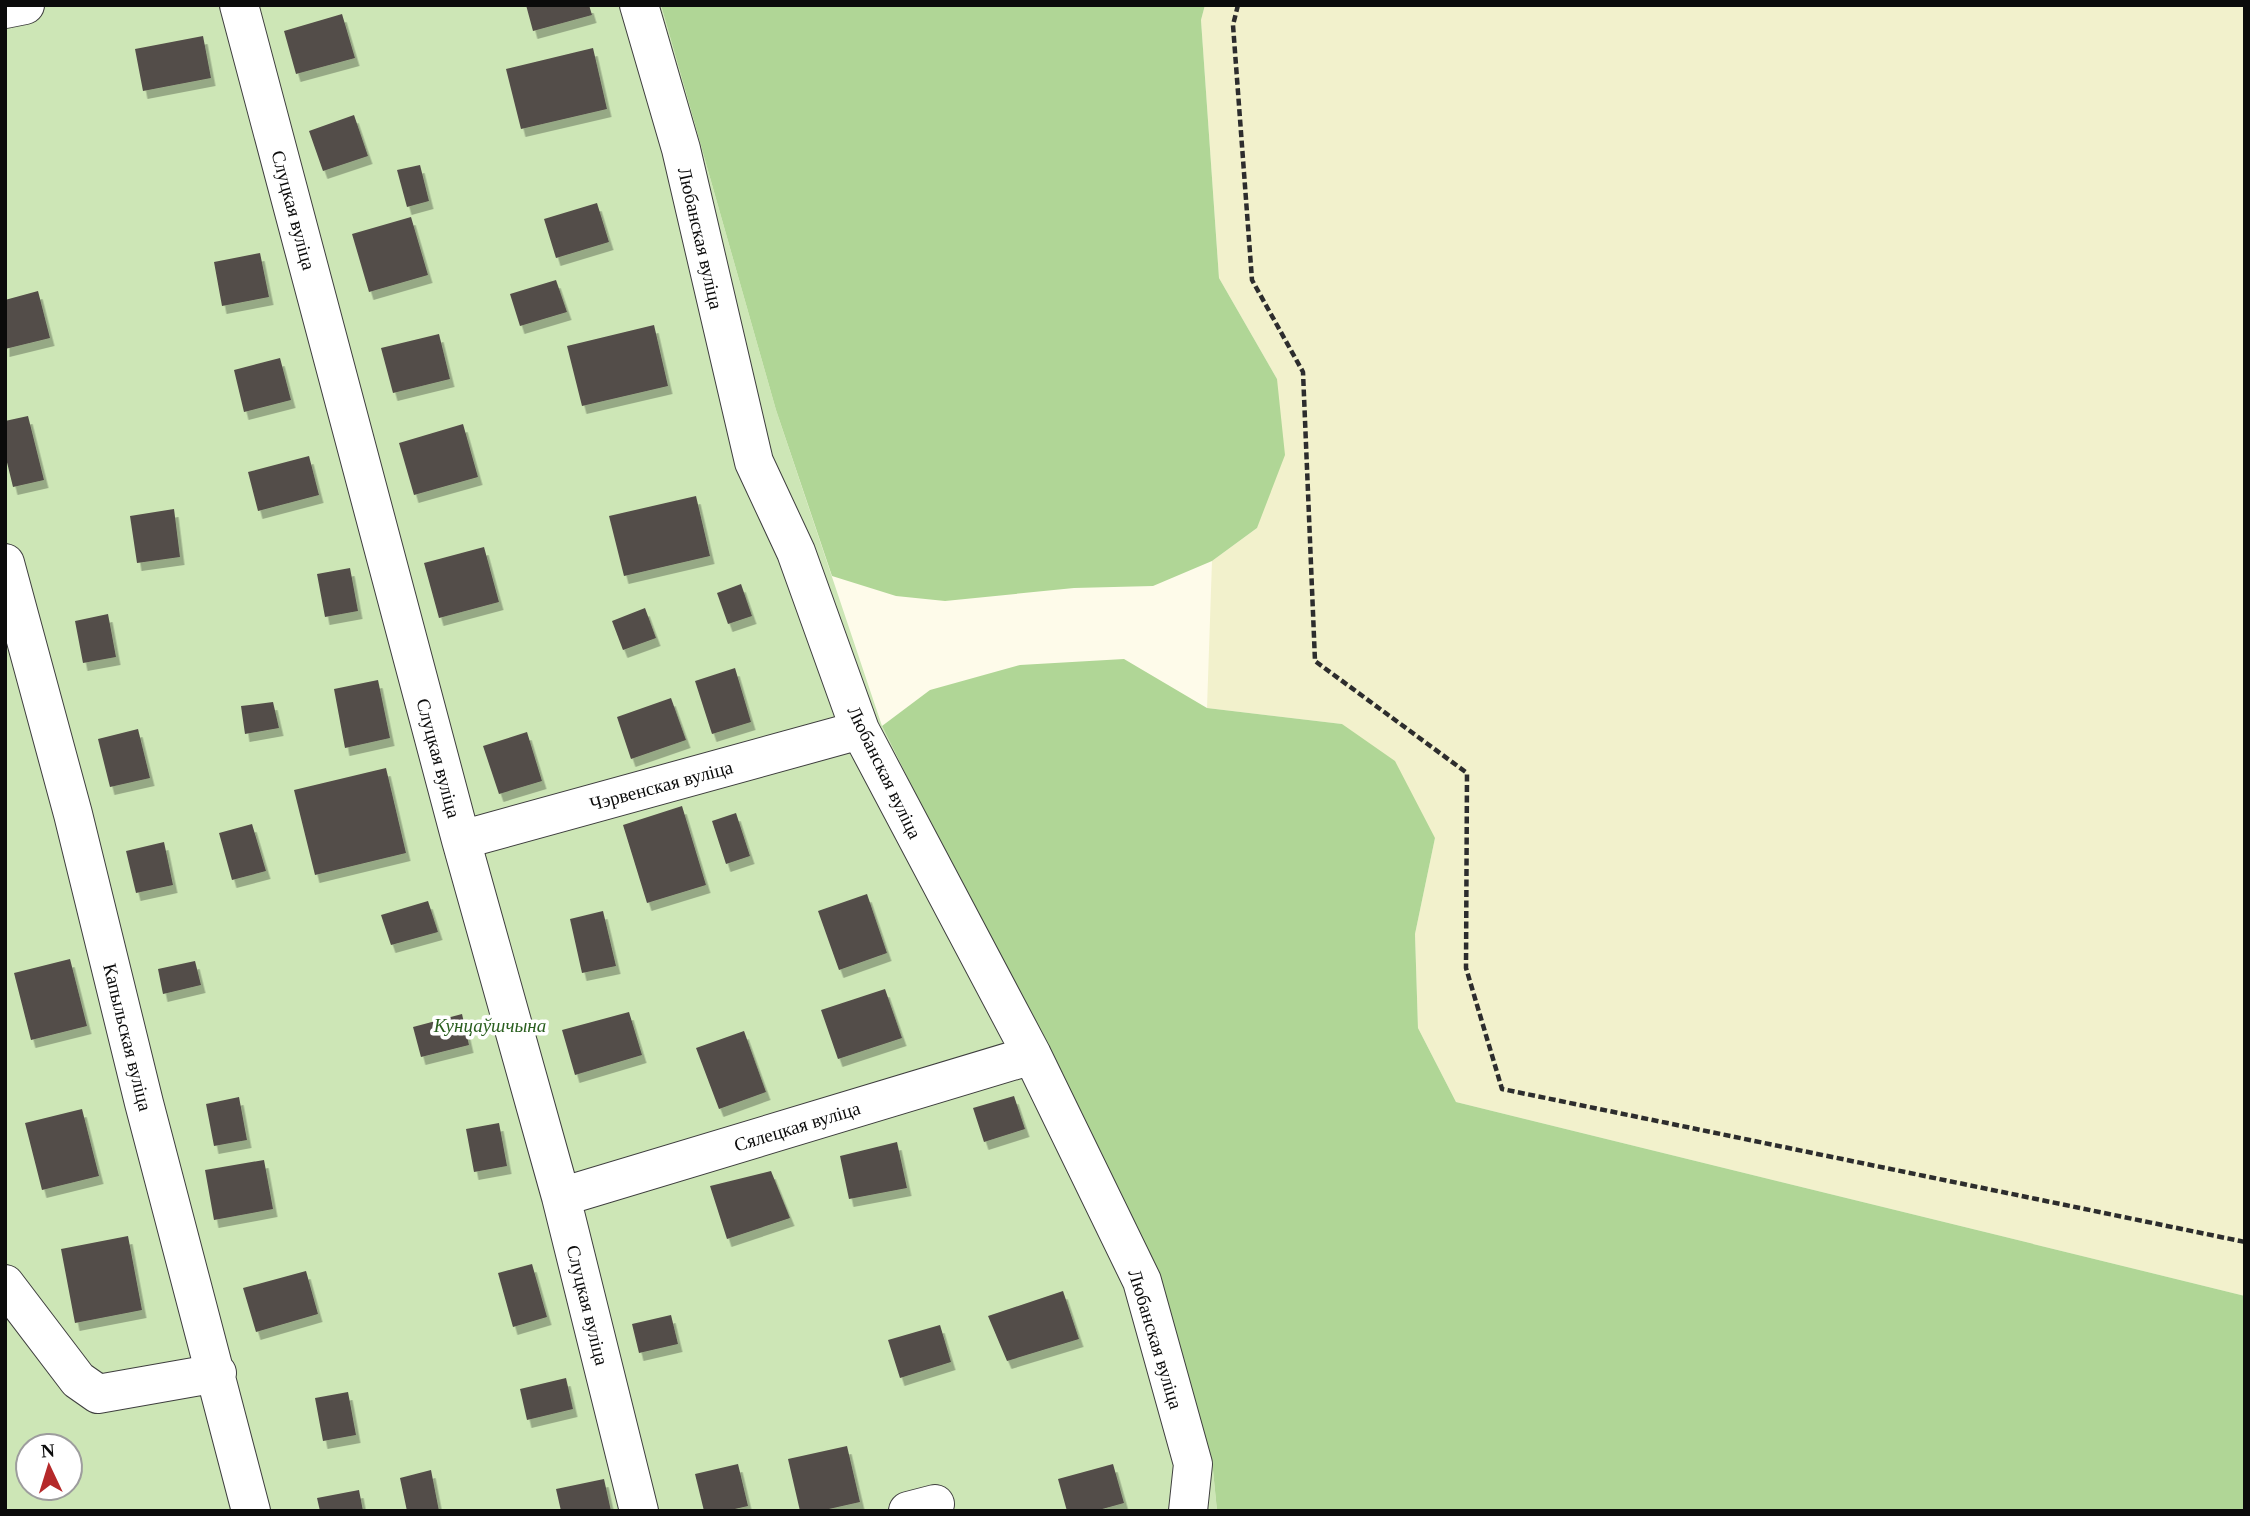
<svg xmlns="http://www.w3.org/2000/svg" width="2250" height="1516" font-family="Georgia,serif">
	<defs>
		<filter id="shadow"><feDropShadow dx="4.5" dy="8" stdDeviation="0" flood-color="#0004"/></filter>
	</defs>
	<rect width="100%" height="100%" fill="#fefbea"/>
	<path fill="#f2f1cc" d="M1205,5H2245V1296L1456,1102L1418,1028L1415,934L1435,838L1342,724L1207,708L1212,561L1257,528L1277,379L1219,278L1201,20Z"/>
	<path fill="#cde6b6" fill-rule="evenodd" d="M5,5H661L776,410L882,726L1145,1257L1212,1460L1217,1511H5ZM28,1446H70V1488H28Z"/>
	<path fill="#b0d696" d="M661,5H1205L1201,20L1219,278L1277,379L1285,455L1257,528L1212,561L1153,586L1074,588L945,601L896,596L832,576L776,410Z
		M1124,659L1207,708L1342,724L1395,761L1435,838L1415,934L1418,1028L1456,1102L2245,1296V1511H1217L1212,1460L1145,1257L882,726L930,690L1020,665Z"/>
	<path fill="#534d48" filter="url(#shadow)" d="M526,5H589L592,15L533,31Z
		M342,14L355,58L296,74L284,31Z
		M203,36L211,78L143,91L135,49Z
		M593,48L607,109L521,129L506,69Z
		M354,115L368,156L323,171L309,131Z
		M420,165L429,201L407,207L397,170Z
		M597,203L609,242L556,258L544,219Z
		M411,217L428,275L369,292L352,234Z
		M260,253L269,297L222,306L214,262Z
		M556,280L567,312L520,326L510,294Z
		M38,291L50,338L5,349V300Z
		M654,325L668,386L582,406L567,346Z
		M439,334L450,379L393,393L381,348Z
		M280,358L291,400L244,412L234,370Z
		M28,416L44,480L13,487L5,454V421Z
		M463,424L478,477L414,495L399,443Z
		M309,456L319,495L258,511L248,472Z
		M696,496L710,556L624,576L609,516Z
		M174,509L180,557L137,563L130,516Z
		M484,547L499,602L439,618L424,563Z
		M350,568L358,611L325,617L317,574Z
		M741,584L752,616L728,624L717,593Z
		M645,608L656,638L623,650L612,621Z
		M108,614L116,657L83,663L75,621Z
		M735,668L751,722L712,734L695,681Z
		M378,680L390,738L345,748L334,689Z
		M671,698L686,740L631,759L617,717Z
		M273,702L279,728L245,734L241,706Z
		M138,729L150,778L110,787L98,739Z
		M527,732L542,781L499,794L483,746Z
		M386,768L406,853L315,875L294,790Z
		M682,806L706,885L647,903L623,825Z
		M736,813L750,856L726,864L712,821Z
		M252,824L266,871L232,880L219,833Z
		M164,842L173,885L136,893L126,851Z
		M867,894L887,953L839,970L818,911Z
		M428,901L438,932L391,945L381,915Z
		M603,911L616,966L582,973L570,919Z
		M70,959L87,1026L31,1040L14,973Z
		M195,961L201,985L163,994L158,969Z
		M885,989L902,1038L838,1059L821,1010Z
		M629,1012L642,1055L575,1075L562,1030Z
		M462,1014L469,1045L421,1057L413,1027Z
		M744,1031L766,1092L719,1109L696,1048Z
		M1014,1096L1025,1129L984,1142L973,1108Z
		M239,1097L247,1140L214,1146L206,1104Z
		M82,1109L99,1176L42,1190L25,1123Z
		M499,1123L507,1166L474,1172L466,1129Z
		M897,1142L907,1188L849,1199L840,1156Z
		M264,1160L273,1209L214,1220L205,1170Z
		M771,1171L790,1218L727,1239L710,1186Z
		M128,1236L142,1310L75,1323L61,1249Z
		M532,1264L547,1317L513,1327L498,1273Z
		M306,1271L318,1314L256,1332L243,1288Z
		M1063,1291L1079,1339L1007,1361L988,1316Z
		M671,1315L678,1344L639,1353L632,1324Z
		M940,1325L951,1362L900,1378L888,1340Z
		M566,1378L573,1409L527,1420L520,1389Z
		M348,1392L356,1435L323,1441L315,1398Z
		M847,1446L860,1502L820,1511H800L788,1459Z
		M738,1464L748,1506L726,1511H704L695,1474Z
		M1113,1464L1124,1503L1095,1511H1067L1058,1479Z
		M431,1470L439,1511H407L400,1478Z
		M604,1479L611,1511H561L556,1489Z
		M359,1490L363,1511H320L317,1498Z"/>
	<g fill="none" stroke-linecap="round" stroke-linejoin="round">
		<g stroke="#3e3e3e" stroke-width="40">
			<path id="minor" d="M239,5L461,840L561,1197L639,1511
				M639,5L681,149L754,462L796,552L860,730L1032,1055L1142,1281L1193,1464L1188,1511
				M5,9L25,5
				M5,563L73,814L144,1103L251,1511
				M461,840L860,730
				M561,1197L1032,1055
				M5,1284L78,1380L98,1394L217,1373
				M908,1511L935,1504"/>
		</g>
		<path stroke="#2d2d2d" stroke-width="4.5" stroke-dasharray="7 3.5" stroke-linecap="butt" d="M1238,5L1233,25L1252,280L1303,372L1315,661L1467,773L1466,968L1502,1089L2245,1242"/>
		<use href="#minor" stroke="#fff" stroke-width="38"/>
	</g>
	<g text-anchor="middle" stroke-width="7" stroke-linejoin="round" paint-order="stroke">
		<g font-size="19" fill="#0b0b0b" stroke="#fff">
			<text transform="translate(294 210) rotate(75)" y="7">Слуцкая вуліца</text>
			<text transform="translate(701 238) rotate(77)" y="7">Любанская вуліца</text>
			<text transform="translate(439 758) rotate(75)" y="7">Слуцкая вуліца</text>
			<text transform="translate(885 772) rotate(64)" y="7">Любанская вуліца</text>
			<text transform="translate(661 785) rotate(-15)" y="7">Чэрвенская вуліца</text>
			<text transform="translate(128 1037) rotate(76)" y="7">Капыльская вуліца</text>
			<text transform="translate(797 1126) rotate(-17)" y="7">Сялецкая вуліца</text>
			<text transform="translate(588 1305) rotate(76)" y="7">Слуцкая вуліца</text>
			<text transform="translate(1156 1339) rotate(73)" y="7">Любанская вуліца</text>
		</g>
		<g font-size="19" font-style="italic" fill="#2a5f1f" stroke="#fff">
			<text x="490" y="1032">Кунцаўшчына</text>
		</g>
	</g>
	<rect width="2250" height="1516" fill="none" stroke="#0b0b0b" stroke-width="14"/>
	<g transform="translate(49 1467) rotate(356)"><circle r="33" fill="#ffffff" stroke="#9d9d9d" stroke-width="2"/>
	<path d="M0-5L12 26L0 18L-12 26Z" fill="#b5292a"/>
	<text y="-10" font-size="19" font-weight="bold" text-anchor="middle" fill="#0b0b0b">N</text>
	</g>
</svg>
